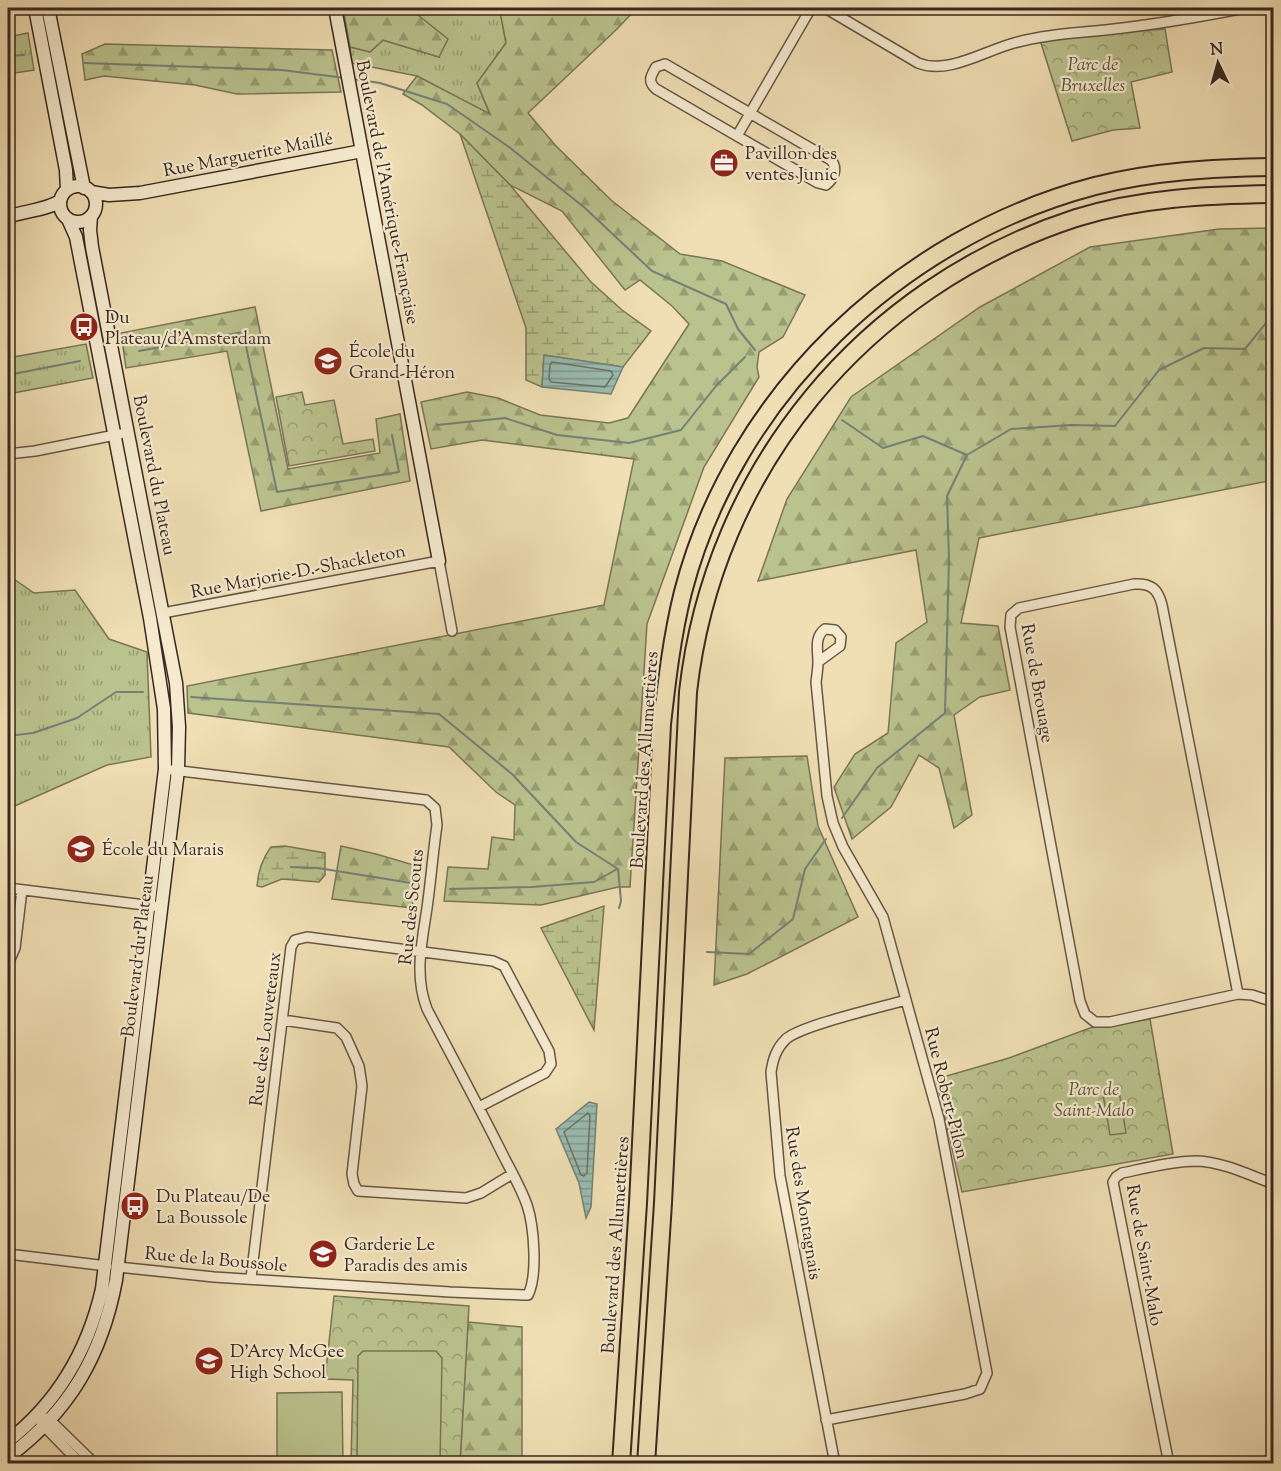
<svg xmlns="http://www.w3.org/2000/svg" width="1281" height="1471" font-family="'Sorts Mill Goudy',serif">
	<defs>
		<pattern id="grass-tufts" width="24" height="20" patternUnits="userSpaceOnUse" patternTransform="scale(1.5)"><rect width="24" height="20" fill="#bac28d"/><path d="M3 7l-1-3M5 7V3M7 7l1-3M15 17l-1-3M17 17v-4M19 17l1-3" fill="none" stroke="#989e73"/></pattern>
		<pattern id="forest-firs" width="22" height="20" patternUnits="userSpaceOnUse" patternTransform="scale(1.5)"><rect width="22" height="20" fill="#bac28d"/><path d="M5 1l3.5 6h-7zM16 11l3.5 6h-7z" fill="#989e73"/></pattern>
		<pattern id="wetland-marsh" width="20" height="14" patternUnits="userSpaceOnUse" patternTransform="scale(1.5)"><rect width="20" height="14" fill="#bac28d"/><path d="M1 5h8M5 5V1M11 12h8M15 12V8" fill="none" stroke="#989e73"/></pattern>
		<pattern id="park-crowns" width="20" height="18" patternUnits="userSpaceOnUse" patternTransform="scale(1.5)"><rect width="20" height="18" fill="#bac28d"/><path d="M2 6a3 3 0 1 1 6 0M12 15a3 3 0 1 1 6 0" fill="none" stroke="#989e73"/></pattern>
		<pattern id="water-rules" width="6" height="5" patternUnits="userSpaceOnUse" patternTransform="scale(1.5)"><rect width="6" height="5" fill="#9abcb0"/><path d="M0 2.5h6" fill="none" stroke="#7f998f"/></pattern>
	</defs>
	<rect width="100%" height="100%" fill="#f0dfb4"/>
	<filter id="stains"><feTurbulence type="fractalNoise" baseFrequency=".00333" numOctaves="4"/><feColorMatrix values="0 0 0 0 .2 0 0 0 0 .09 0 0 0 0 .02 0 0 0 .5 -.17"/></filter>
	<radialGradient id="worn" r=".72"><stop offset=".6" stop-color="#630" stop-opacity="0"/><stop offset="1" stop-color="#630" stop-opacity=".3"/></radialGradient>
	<path fill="url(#grass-tufts)" stroke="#7a7557" stroke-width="1.5" d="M409,8H493L500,11L506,43L477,83L490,115L417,76L352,63L350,47L370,52L383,40L439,57Z
		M28,33L34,70L8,74V37Z
		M86,344L93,378L8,394V358Z
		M8,575L34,593L75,590L109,639L147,652L151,757L107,765L8,809Z"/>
	<path fill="url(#forest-firs)" stroke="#7a7557" stroke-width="1.5" d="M343,8H409L448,39L439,57L383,40L370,52L350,47Z
		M493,8H637L617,29L528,113L556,146L611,200L680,254L722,261L805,295L783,337L759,352L757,367L759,377L704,467L647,624L630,887H618L541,905L444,901L448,867L488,869L492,837L514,840L515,805L496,792L449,747L188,713L187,686L604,605L634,459L482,440L431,449L421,402L467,392L498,398L540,415L609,423L628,418L689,324L672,306L640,280L625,290L562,211L510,185L460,134L422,105L403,94L417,76L490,114L477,83L506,43L500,11Z
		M105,44L332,50L341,92L237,94L195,85L154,81L104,76L85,80L82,54Z
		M1273,228V480L979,538L961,623L998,626L1010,690L980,697L954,715L972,815L954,828L939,768L919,755L891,807L852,839L834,787L855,754L888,733L896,643L927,622L916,550L758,581L787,499L851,397L980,307L1090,247L1219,229Z
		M255,307L288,469L380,453L376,419L400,414L410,481L261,511L227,351L126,368L121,333Z
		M807,756L818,826L858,917L747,974L714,985L725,758Z
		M341,846L376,854L417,866L412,908L332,899Z
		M468,1322L522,1327V1463H460Z"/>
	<path fill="url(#wetland-marsh)" stroke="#7a7557" stroke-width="1.5" d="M460,134L510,185L591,282L622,310L651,331L623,367L544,355L542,387L526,380V328Z
		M285,846L325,853V875L319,882L282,879L262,887L257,886C258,872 262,859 271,847Z
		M604,906L594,1030L541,928Z"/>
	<path fill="url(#park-crowns)" stroke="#7a7557" stroke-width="1.5" d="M1165,29L1172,72L1131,82L1140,128L1113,130L1072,141L1040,40L1077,35Z
		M302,392L305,405L334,400L343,444L373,439L375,451L289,466L276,397Z
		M1150,1019L1173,1154L962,1192L936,1079L1009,1058L1090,1028Z
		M334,1296L469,1306L460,1463H351L353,1380L325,1379Z"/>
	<path fill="#bac28d" stroke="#7a7557" stroke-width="1.5" d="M1119,1091L1126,1133L1110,1135L1103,1094Z
		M363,1351H436L442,1358L440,1463H357L358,1356Z
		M342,1392L343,1463H277V1393Z"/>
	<path fill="url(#water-rules)" stroke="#738177" stroke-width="1.5" d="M544,355L623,367L611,394L542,387Z
		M589,1102L597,1104L591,1207L586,1218L579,1183L556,1129Z"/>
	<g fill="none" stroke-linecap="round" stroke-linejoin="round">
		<path stroke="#6a7268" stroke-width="1.5" d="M552,362L611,371L613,375L605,387L551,382L549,379L550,365Z
			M588,1113L590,1116L587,1173L584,1176L581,1175L564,1132Z"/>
		<path stroke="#738177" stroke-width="2" d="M8,56L24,55
			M84,63L282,70L345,78
			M353,79L380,83L447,104L509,147L585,208L652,271L726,304L738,329L755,350
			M139,351L243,332L277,492L399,472L392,435
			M8,375L80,361
			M842,420L883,448L923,436L967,455L1011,429L1071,425L1115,426L1159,370L1204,348L1245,349L1274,313
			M437,425L505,418L557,435L629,443L681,430L716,386L745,357
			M191,697L439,714L512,774L576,842L618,869L621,901L619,908
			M8,736L33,733L77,718L116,692H143
			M842,818L877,768L945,713L949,559L947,496L967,455
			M291,867L318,868L411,883
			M450,889L532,887L594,882L617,869
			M707,952L749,954L793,919L805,869L826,839"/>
		<g stroke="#675646" stroke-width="12">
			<path id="street" d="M825,8L918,63C948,75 984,51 1014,43C1050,33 1086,33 1123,28C1164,23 1204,16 1245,8
				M665,64L831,160C838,168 834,179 826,185L818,183L656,89C647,81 651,76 656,67Z
				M737,136L811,8
				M8,454L35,451L120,434
				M163,613L439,561L452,631
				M818,662L840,646L841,637L835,630L825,629C814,637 818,650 818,662C818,668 817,675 816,682L827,796L833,823L843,847L883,917L939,1119L987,1373L980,1389L965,1394L826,1420
				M8,888L161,907
				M8,964L15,948L22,890
				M1238,994L1162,605C1158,589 1151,583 1134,584L1019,608L1011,615L1010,627L1080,1001L1085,1014L1095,1022H1110L1238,994L1252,995L1274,1002
				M283,1020L337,1028L346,1037L359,1066L362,1086L352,1174L354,1184L358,1191L466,1198L481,1193L512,1174
				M8,1254L107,1266
				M118,1267L214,1277L450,1292L524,1295H528C538,1275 534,1226 527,1205C520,1185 508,1166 499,1147C476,1101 451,1055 427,1009C414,976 422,942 427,908C431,880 433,852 437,825L435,808L426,800L172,770
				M251,1278L291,947L295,940L307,937L493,961L504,966L549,1051L551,1064L545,1073L479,1107
				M44,1418L49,1419L95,1464
				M41,1423L81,1464
				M835,1464L780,1176L771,1072C773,1059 776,1049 786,1039C802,1025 882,1007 906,1000
				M1169,1464L1113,1182L1116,1177L1122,1173C1146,1168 1173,1161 1197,1161C1223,1162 1249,1175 1274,1184"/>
		</g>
		<g stroke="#392821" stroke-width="15">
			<path id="secondary" d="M35,8L66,170L67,190
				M48,8L84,188
				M335,8L439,561
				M60 204a18 18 0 1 1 36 0a18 18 0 1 1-36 0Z
				M91,192L109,195L140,193L362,151
				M8,217C24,211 47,210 60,201
				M8,1441C58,1402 88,1350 102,1289L165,769L164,709L150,618L76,237L68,219
				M8,1457C70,1411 102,1355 116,1280L178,770L179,727L176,683L92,247L90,230L91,216"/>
		</g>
		<g stroke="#392821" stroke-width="20">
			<path id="highway" d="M621,1464L638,1203L662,724C667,680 672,636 683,592C734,395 900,237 1095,186C1154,171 1213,168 1274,167
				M646,1464L663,1203L688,692C713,469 864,287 1076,218C1140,198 1207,195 1274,194"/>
		</g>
		<use href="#street" stroke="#f5eace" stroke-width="9"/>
		<use href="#secondary" stroke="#f5eace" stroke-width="12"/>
		<use href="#highway" stroke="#f0dfb4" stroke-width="16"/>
	</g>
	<defs>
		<g id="office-disc" transform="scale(1.5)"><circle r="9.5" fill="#8f2418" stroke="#f5eace"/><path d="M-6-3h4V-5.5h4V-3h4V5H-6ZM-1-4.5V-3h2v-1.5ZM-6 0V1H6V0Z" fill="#fff"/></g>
		<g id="bus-disc" transform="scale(1.5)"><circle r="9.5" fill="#8f2418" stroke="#f5eace"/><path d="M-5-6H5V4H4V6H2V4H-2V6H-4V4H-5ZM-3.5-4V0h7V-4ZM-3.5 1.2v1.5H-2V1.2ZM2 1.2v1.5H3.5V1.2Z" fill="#fff"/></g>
		<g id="school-disc" transform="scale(1.5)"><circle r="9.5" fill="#8f2418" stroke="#f5eace"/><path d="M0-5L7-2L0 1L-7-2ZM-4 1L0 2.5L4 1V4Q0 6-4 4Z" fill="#fff"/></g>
	</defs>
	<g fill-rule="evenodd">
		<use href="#office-disc" x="724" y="163"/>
		<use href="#bus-disc" x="84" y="327"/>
		<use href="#school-disc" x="328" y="361"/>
		<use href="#school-disc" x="81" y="849"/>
		<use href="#bus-disc" x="135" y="1206"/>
		<use href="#school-disc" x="323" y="1254"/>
		<use href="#school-disc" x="209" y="1361"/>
	</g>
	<g text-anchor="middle" stroke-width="4.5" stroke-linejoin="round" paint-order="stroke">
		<g font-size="18" font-style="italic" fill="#594e3c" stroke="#f5eace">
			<text x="1093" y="70">Parc de<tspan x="1093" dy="21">Bruxelles</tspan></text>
			<text x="1094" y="1095">Parc de<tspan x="1094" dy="21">Saint-Malo</tspan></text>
		</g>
		<g font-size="18" fill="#392821" stroke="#f5eace" text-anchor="start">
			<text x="745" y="159">Pavillon des<tspan x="745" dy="21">ventes Junic</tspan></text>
			<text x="105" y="323">Du<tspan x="105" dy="21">Plateau/d'Amsterdam</tspan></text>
			<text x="349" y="357">École du<tspan x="349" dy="21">Grand-Héron</tspan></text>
			<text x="102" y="855">École du Marais</text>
			<text x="156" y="1202">Du Plateau/De<tspan x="156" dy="21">La Boussole</tspan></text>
			<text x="344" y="1250">Garderie Le<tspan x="344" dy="21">Paradis des amis</tspan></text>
			<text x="230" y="1357">D'Arcy McGee<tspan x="230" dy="21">High School</tspan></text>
		</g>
		<g font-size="18" fill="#392821" stroke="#f5eace">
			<text transform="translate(248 154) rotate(-11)" y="6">Rue Marguerite Maillé</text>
			<text transform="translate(388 192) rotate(79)" y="6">Boulevard de l'Amérique-Française</text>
			<text transform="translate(155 475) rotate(79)" y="6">Boulevard du Plateau</text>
			<text transform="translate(298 571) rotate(-11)" y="6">Rue Marjorie-D.-Shackleton</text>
			<text transform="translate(1038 683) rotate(80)" y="6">Rue de Brouage</text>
			<text transform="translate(644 760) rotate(-86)" y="6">Boulevard des Allumettières</text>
			<text transform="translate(411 907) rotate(-84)" y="6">Rue des Scouts</text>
			<text transform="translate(137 956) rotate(-83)" y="6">Boulevard du Plateau</text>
			<text transform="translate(265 1029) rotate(-83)" y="6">Rue des Louveteaux</text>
			<text transform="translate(947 1093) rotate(76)" y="6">Rue Robert-Pilon</text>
			<text transform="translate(804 1203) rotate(81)" y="6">Rue des Montagnais</text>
			<text transform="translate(615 1245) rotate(-86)" y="6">Boulevard des Allumettières</text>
			<text transform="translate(1145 1255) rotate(80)" y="6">Rue de Saint-Malo</text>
			<text transform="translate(216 1259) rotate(5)" y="6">Rue de la Boussole</text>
		</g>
	</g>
	<rect width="1281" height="1471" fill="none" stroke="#f0dfb4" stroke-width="30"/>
	<rect x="9" y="9" width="1263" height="1453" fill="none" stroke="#392821" stroke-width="3"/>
	<rect x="15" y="15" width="1251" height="1441" fill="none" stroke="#392821" stroke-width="1.5"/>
	<g transform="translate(1218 63) rotate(355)" stroke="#f5eace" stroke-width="4.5" paint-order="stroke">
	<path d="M0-4.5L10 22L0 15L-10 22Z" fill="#392821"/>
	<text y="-9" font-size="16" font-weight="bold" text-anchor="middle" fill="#392821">N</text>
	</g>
	<rect width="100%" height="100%" filter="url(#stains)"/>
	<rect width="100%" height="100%" fill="url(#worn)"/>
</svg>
